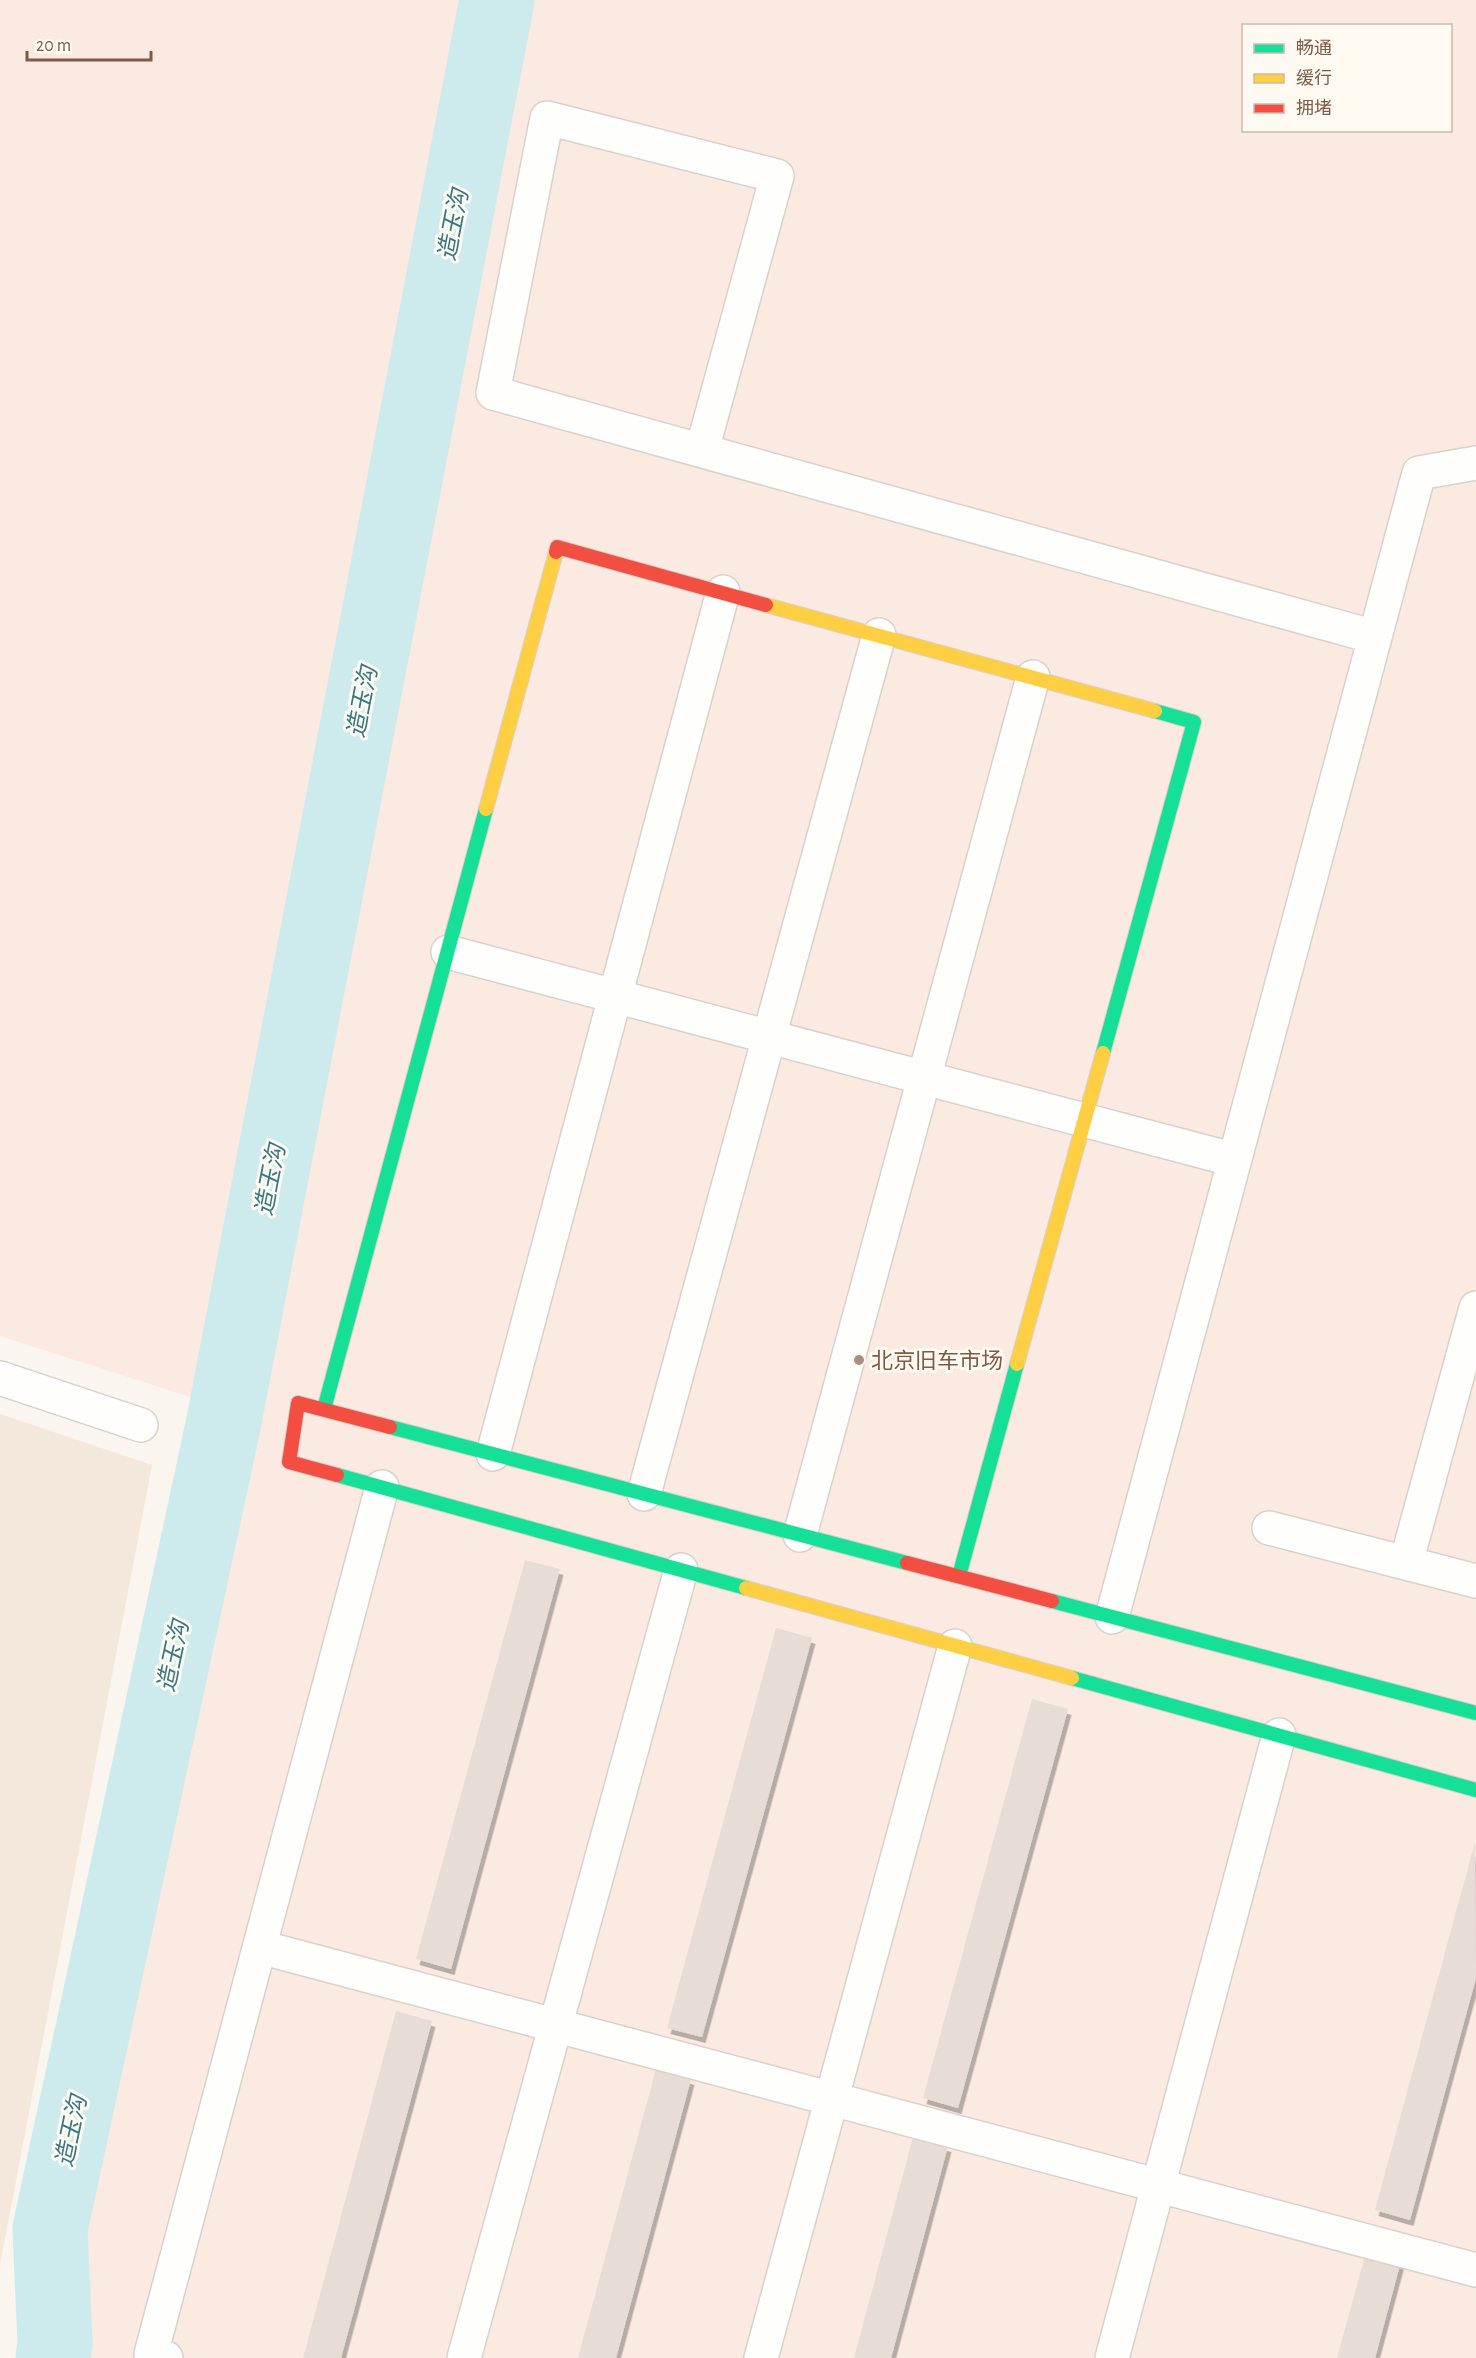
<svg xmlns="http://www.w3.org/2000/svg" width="1476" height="2358" font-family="'Alegreya Sans','Noto Sans SC',sans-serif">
	<defs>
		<filter id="shadow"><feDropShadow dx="3.5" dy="6" stdDeviation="0" flood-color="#0004"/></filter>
	</defs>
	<rect width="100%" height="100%" fill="#faf5ee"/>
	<path fill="#f3e8db" d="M0,1414L152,1465L0,2265Z"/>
	<path fill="#faeae1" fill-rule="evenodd" d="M0,0H482L209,1403L0,1336Z
		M511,0H1476V2358H82L85,2343L69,2243ZM1244,26H1450V130H1244Z"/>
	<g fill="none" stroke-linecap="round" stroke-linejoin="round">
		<path stroke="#cdeaed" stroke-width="75" d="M53,2358L55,2343L50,2229L223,1426L497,0"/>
	</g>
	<path fill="#e7ddd5" filter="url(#shadow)" d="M525,1560L560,1569L451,1969L416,1959Z
		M776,1628L812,1638L702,2037L667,2028Z
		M1032,1699L1068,1709L958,2108L923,2098Z
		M1475,1842L1476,1978L1410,2220L1375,2210Z
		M396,2011L432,2021L341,2358H303Z
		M656,2069L691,2079L616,2358H578Z
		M913,2137L948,2146L891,2358H854Z
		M1366,2252L1401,2261L1375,2358H1337Z"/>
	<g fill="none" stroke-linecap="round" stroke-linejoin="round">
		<g stroke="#d9d2cc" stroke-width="36">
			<path id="street" d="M702,450L777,176L547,118L493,393L1375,637
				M448,952L1235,1160
				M1476,1308L1406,1563L1476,1581
				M0,1378L141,1425
				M493,1454L723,592
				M644,1494L879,635
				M1269,1528L1406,1563
				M800,1535L1033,677
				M1112,1617L1419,473L1476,463
				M260,1947L1476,2270
				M166,2358L151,2354L382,1487
				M464,2358L681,1570
				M761,2358L955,1646
				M1112,2358L1279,1735"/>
		</g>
		<g stroke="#dad0c9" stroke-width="16">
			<path id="fast" d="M1103,1053L1194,722L1155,711
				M324,1409L486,809
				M390,1427L907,1563
				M337,1475L746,1588
				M959,1576L1017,1364
				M1052,1601L1476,1713
				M1072,1678L1476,1790"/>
		</g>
		<g stroke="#dad0c9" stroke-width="16">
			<path id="slow" d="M766,605L1155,711
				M486,809L556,552
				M1017,1364L1103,1053
				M746,1588L1072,1678"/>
		</g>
		<g stroke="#dad0c9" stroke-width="16">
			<path id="jam" d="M556,552L557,547L766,605
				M337,1475L289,1462L298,1403L390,1427
				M907,1563L1052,1601"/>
		</g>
		<use href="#street" stroke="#fefefc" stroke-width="33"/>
		<use href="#fast" stroke="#16e098" stroke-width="14"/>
		<use href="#slow" stroke="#ffcf43" stroke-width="14"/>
		<use href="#jam" stroke="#f24e42" stroke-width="14"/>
	</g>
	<circle fill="#a99182" stroke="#fffaf1" stroke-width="2" cx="859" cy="1360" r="6"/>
	<g text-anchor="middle" stroke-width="6" stroke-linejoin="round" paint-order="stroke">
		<g font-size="22" fill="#7d5b48" stroke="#fffaf1" text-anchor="start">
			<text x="871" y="1368">北京旧车市场</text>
		</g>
		<g font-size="24" font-style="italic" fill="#397884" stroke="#fffaf1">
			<text transform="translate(453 225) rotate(-79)" y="8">造玉沟</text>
			<text transform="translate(362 702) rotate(-79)" y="8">造玉沟</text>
			<text transform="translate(270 1180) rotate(-79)" y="8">造玉沟</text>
			<text transform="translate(173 1656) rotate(-78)" y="8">造玉沟</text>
			<text transform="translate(71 2131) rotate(-78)" y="8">造玉沟</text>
		</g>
	</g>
	<rect x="1242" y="24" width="210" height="108" fill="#fffaf1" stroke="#cbbaad" stroke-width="1.5"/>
	<rect x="1254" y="44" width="30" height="9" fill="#16e098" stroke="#cbbaad" stroke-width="1.5"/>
	<text x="1296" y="54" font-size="18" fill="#7d5b48">畅通</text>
	<rect x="1254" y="74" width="30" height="9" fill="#ffcf43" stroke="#cbbaad" stroke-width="1.5"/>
	<text x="1296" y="84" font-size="18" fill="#7d5b48">缓行</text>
	<rect x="1254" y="104" width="30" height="9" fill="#f24e42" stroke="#cbbaad" stroke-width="1.5"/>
	<text x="1296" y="114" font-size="18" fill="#7d5b48">拥堵</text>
	<path d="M27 51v9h124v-9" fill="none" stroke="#7d5b48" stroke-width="3"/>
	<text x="36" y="51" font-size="18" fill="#7d5b48" stroke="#fffaf1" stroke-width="4.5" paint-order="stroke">20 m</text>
</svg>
